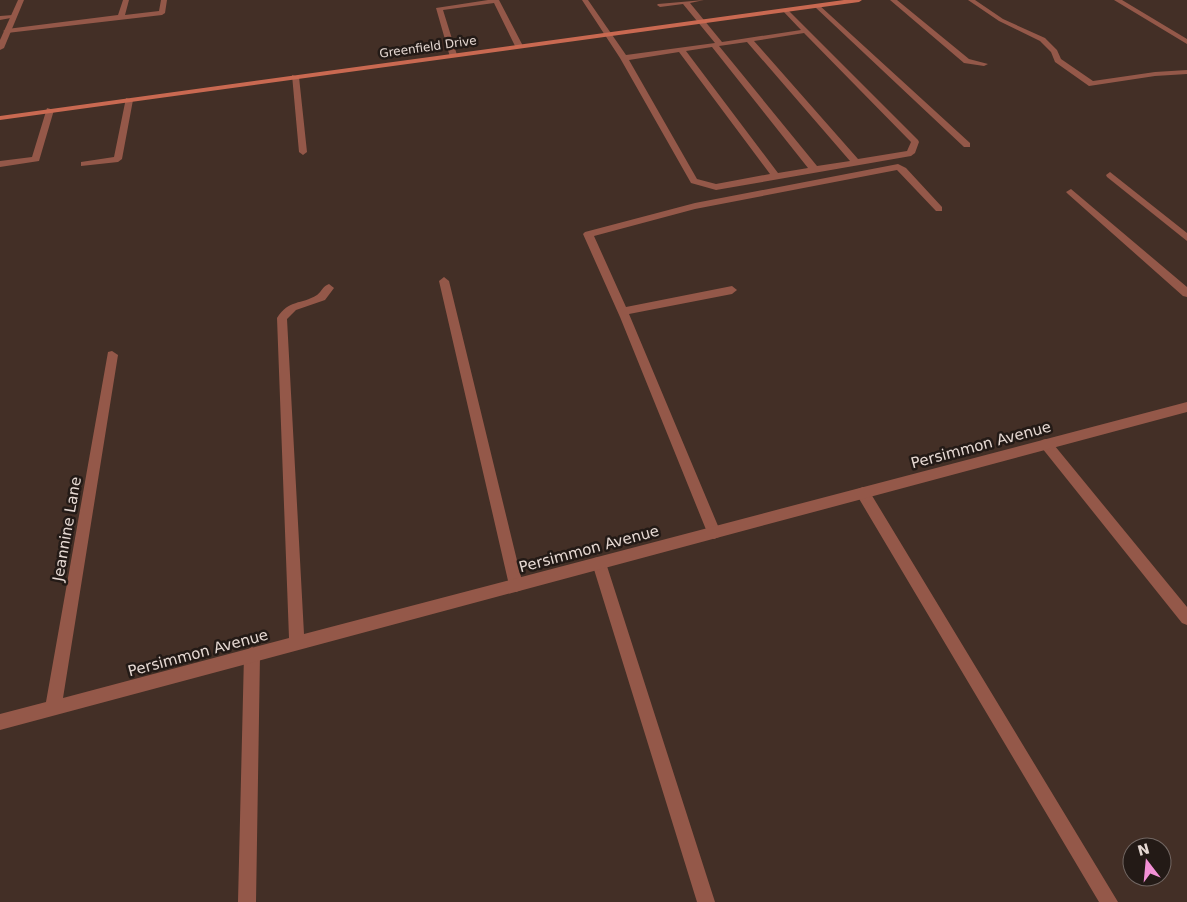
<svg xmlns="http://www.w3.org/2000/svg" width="1187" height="902" font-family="'DejaVu Sans',sans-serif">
	<rect width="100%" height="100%" fill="#432f26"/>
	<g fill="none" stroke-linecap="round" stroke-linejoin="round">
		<path fill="#945849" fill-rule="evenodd" d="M123,0H129L125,15L159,11L161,0H167L165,13L162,15L7,33L3,31L7,29L118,15Z
			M488,0H499L523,46L519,48L515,46L494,3L443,10L457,55L450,57L436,8Z
			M582,0H588L626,55L715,43L683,4L660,7L657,5L658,4L704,0L690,3L722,42L801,30L782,10L787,9L918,140L919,142L915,153L911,156L716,190L691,183L620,58ZM804,33L911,142L907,151L858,159L754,41ZM747,42L850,161L817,166L719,46ZM712,47L808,168L778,173L686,51ZM679,52L770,174L716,184L697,179L629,60Z
			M890,0H897L969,59L988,64L984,66L964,63Z
			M968,0H975L1003,19L1045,38L1057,50L1061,59L1093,81L1155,72L1187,70V74L1155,76L1089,86L1055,62L1051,52L1040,41L999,21Z
			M815,5H819L970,143V147H964L815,7Z
			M0,16L13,15L16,17L0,20Z
			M292,75L299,77L307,152L303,155L299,152Z
			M126,98L133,100L122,159L118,162L81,166V162L114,157Z
			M47,108L54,110L39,161L0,167V161L32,157Z
			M898,164L906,168L942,207V211H936L897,170L695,209L594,236L626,307L732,286L737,290L732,294L629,314L721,533L719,537L714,539L709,537L620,317L583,234L585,232L695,203Z
			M1071,189L1187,287V297L1183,296L1068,194L1066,192Z
			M444,277L449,281L523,585L521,590L516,592L511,590L509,585L439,281Z
			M1046,439L1050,440L1187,607V625L1182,623L1042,448L1040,444L1042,440Z
			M863,487L868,489L1118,902H1099L858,497L856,493L858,489Z
			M599,557L604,558L606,563L715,902H697L592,563L594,558Z
			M252,647L257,650L260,655L256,902H238L244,655L247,650Z"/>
		<path fill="#945849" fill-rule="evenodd" d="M1114,0H1122L1187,39V44Z
			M1110,172L1187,233V241L1107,177L1106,175Z
			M329,284L334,288L325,300L296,310L287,319L304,634L1187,402V412L0,730V714L46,702L108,352L112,351L118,355L63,698L289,638L277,318C289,299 301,305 317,295C322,291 323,286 329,284Z"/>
		<path fill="#945849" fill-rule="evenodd" d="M18,0H24L4,48L0,50V40Z"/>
		<path fill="#c96951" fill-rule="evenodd" d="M844,0H862L859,2L0,120V116Z"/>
	</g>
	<g text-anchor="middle" stroke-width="5" stroke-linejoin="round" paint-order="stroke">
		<g font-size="12" fill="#e6d9d3" stroke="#231a16">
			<text transform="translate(428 47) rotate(-8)" y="4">Greenfield Drive</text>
		</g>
		<g font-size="15" fill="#e6d9d3" stroke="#231a16">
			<text transform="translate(981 445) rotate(-15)" y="5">Persimmon Avenue</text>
			<text transform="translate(67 529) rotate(-80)" y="5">Jeannine Lane</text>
			<text transform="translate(589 549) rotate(-15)" y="5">Persimmon Avenue</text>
			<text transform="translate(198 653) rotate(-15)" y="5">Persimmon Avenue</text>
		</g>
	</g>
	<g transform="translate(1147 862) rotate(344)"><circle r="24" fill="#231a16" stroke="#716662"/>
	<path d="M0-4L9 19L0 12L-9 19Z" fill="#f391d6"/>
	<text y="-8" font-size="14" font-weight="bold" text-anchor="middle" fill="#e6d9d3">N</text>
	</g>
</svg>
